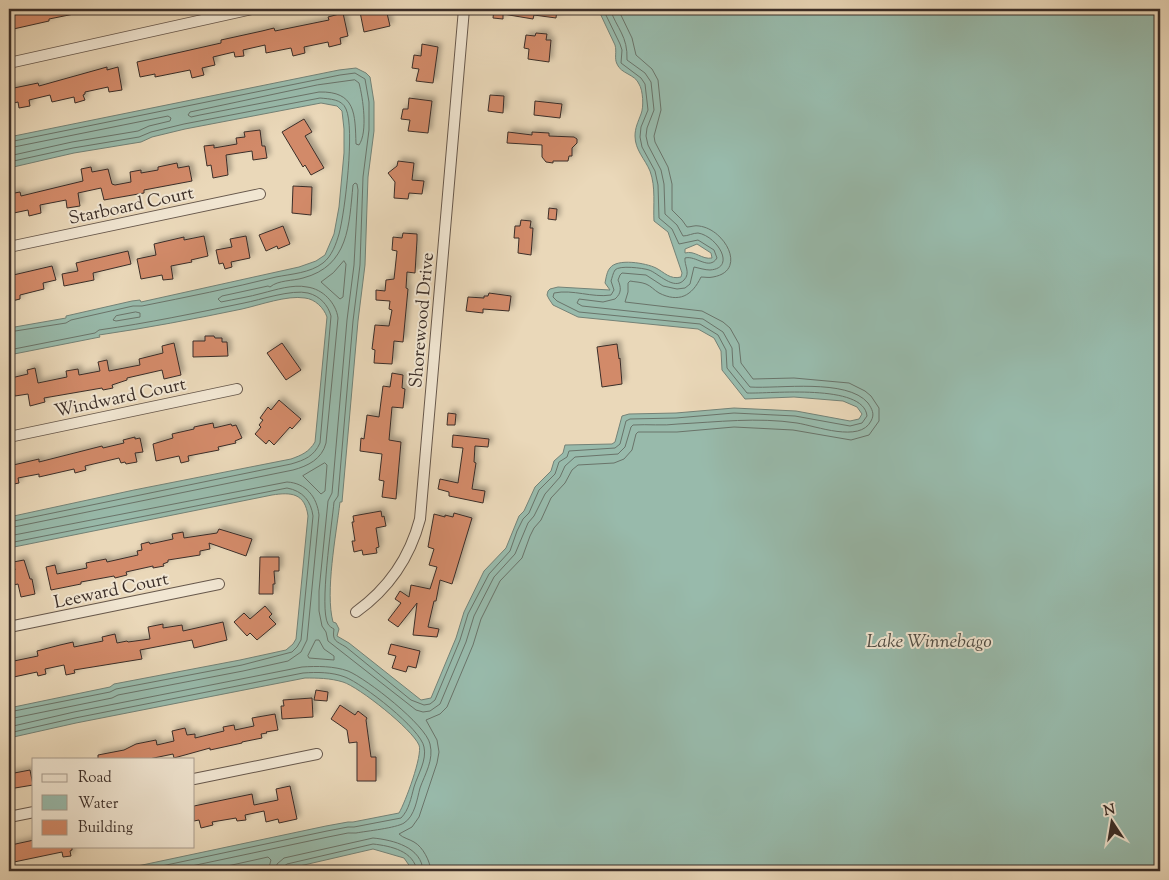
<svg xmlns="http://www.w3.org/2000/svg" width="1169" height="880" font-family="'Sorts Mill Goudy',serif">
	<defs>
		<filter id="shadow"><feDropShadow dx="3.5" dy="-3.5" stdDeviation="2.5" flood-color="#0004"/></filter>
	</defs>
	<rect width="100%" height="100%" fill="#ead8b9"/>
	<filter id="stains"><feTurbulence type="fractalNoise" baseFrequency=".004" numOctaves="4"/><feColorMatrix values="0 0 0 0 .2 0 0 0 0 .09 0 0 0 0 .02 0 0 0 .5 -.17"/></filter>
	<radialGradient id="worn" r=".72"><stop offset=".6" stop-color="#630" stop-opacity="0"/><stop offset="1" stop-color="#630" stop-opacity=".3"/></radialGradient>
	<path fill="#98baab" stroke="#738277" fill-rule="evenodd" d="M598,9H1160V871H413L404,858L373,849L278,871H114L326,826L348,822H353L399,813C405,803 423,755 419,745C412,729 359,687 343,682C330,678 317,678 305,678L76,723L9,738V708L110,687L114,684L240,660L286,650L293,644L296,639L308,516C305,493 291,492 272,495L9,548V517L134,490L291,459C302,455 309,452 315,442L327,317C324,308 315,299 305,298C287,295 260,305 242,309C194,319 147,328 99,335L100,337L9,355V328L66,318V316L132,301L140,300L141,302L299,267L316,261L325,255L334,234L339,207L344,153V129L342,111L337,106L321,103L185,129L152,137L141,142L74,153L9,168V137L339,70L356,68L366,73L370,77L374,102V131L368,177L365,265L358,321L342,502H340C336,536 325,592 333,622L336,623L339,629L337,636L349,643L421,700L431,698L456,638L464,612L484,571L506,548L519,516L524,511L535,487L551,471L554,461L563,453L565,445L612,444L615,442L622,416L629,414L676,413L734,408L796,411L850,421L859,419L862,414L857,407L843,401L794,397L745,399L722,370L721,351L714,338L698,329L578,317L553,305L549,299L547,295L548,291L550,289L558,287L610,290L605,283C606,278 607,271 610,268C617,258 646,263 656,268C664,272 670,280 681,277L682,273L668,232L654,221C653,206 656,187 650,171C645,159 635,150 635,136C635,128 638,122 641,114C644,107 643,90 639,84C635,74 621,74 617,64C614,58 617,52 615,45ZM697,244L711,253L712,258C702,260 695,250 685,253V249Z"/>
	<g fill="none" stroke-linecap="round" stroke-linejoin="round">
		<path stroke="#6a746a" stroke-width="1" d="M355,80L359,83C363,98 368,132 359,145L356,144C355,114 356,91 319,92L200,115L191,117L188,115L190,112L317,85Z
			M9,142L340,75L355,73L365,79L369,102V130L363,177L360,265L353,321L338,496L334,502C332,524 319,608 328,624C329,626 332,628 334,629C332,641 336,641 346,647L411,700L424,705L430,704L435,700L460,640L468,614L489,574L510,551L517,531L523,519L529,513L539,490L555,474L559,462L567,457L569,451L615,448L620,444L626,421L630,419L676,418L734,413L795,416L850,426L862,423L867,416C864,383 770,394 747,393L727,368L726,350L718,335L700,324L579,312L557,301L553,297L554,293C573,289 592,298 611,295L614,290L611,281C612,278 613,273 615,270C619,265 643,268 649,270C658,273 674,291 684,280C691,273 684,265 685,258C696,255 709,271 717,258L714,250L698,240L679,244L672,229L659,218L658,185L655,171L642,147L640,137L641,127L648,110L645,84L641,78L621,63L622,50L620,44L603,9
			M9,148L168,116L171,118L170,121L149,126L138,131L72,142L9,156
			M9,162L73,148L139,137L151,132L184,124L320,98C330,99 342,99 346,109C355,128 345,212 339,234C336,244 332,256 323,263C310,273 291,274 276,277C232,288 187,297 142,306H133L71,320L66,323L9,332
			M344,261L346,264L343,297L340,299L321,282L333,273Z
			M136,312L140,313V317L116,321L113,320L116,316Z
			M9,350L95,333L99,330C148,323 196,313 244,303C260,300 292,289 308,293C320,296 328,305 331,316L320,443C314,456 305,460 291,464L9,522
			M325,463L327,465L325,491L321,494L303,476Z
			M9,528L293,470C308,466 322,459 326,443L338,318C336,303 323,289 307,287C293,284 275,290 263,293C249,297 235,299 221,302L218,299L222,296L268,286L270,287C278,280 293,281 303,278C349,266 349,225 353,185L355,183L357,184L358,190L354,265L347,320L332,493L328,501L319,591V611L322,626L326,632L328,641L342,652L416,710L423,712L430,711L440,704L466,642L474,616L494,577L515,554L528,523L534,516L545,494L560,477L565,466L575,457L618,454L625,447L631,427L633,425C648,424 663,426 678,424C718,422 757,417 797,423C816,426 860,443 871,421C875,414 872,409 868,403C847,378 779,389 750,387L733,366L732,348L723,332L703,319L582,306L577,303L579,299L603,302L615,299C622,293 621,287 618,280L620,275L622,273L646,275L663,286L677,289L685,288L690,284L694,267C699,268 705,270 710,270C737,268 717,236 698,233C693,233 688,236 683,236L677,225L665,214L664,184L661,170L648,145L646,136L647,128L654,110L651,82L645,73L627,60C628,36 617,29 610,9
			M9,536L287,482C306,483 317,497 319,515L307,640L301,652L288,661L243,671L118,695L112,698L9,719
			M9,543L287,488C303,491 311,501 313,516L301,640L297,647L292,652L242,665L116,689L110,692L9,712
			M316,640H319L324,649L334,656V660L309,658L308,656Z
			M9,727L74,712L302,667C317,666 334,666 348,671C367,679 426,725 430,744C434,760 425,774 420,788C417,799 415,816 404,823C396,828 367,831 356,833H348L328,837L168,871
			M9,733L75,718L303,673C317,672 332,672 345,677C363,684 421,729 424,747C427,760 418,774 414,787C411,798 409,810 401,818L354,827H348L327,831L138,871
			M205,871L268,857L271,860L268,871
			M276,871L277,864L284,858L373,838C393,840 422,847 423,871
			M282,871L283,867L287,864L373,844C391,846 414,851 417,871
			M431,871C430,861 423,847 414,842C409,839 403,838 399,834L412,827L419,817L437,763L439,752L437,740L426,720L440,714L447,707L473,645L481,619L500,581L522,558L530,536L534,528L541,520L551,498L565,483L572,470L578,465L614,463L624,459L632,450L636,434L638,432H677L734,427L793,430L851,440L869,435L879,421V408L871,396L865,391L849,383L794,378L753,379L741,363L739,344L730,328L723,322L702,311L625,302L628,292V283L630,281C635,282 641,282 646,284C651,286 654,290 659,293C679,303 692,296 701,277C705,277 709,278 713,277C748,271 725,229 699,226C695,225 691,227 687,227L682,220L672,210V184L668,167L655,142L654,136L661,110L658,80L652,69L636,55L632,38L618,9"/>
	</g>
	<path fill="#d28a69" stroke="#3b2e28" filter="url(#shadow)" d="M45,9H79V13L49,19V21L9,30V16Z
		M377,9H386L390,26L364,32L360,12Z
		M494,9H557L556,18L534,15L533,19L503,14V19L493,18Z
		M343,13L348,36L340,38L341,44L329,47L328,42L304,47L305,53L293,56L291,48L266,53L265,45L243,50L244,56L235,57L234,52L213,57L215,65L202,68L204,75L192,78L190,70L155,77V74L140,77L137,62L221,43V40L262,31L274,28L275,31L329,20L328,17Z
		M536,33L547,34L546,40H551L549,62L528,59L529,49L524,48L526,35L535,36Z
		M422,44L438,47L433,83L416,81L419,69L412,68L414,55L421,56Z
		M107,67V70L118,67L122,90L109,92L108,87L85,92V94L83,95L85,100L75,103L74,97L52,102L50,95L29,100L30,106L19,108L18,102L9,104V89L38,83L39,86Z
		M490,95L504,96L503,113L488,111Z
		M409,98L432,101L428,133L408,131L410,120L401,119L403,109H408Z
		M535,101L562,104L560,118L534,115Z
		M304,119L312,132L305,136L324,168L311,175L305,165L303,167L282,132Z
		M260,130L262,146H265L267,158L253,160L252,151L226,155L228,175L213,178L211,165L207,166L204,146L214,145V148L237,144L236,138L245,137L244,132Z
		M508,132L532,135V132L549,133V136L574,137L577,139V143L572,148V156H569L568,161H553V163L546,162L542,157V145L507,143Z
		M398,161L414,163L412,180L424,181L422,194L409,193L408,199L394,198L395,182L388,173L397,166Z
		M177,163L178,168L189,166L192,181L144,190V193L104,200L101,188L78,193L80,206L67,208L66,200L40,205L41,213L29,216L28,210L9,214V194L20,192L21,196L83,181L81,169L91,167L92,172L108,169L112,184L115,185L131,182L130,172L141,170V173L158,170V167Z
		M293,186L312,187L311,215L292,213Z
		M549,208L557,209L556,220L548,219Z
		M521,220L531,221L530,228H533L531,255L518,253L519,238H514L515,226H520Z
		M283,226L290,244L278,249L277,246L266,251L259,235Z
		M403,233L417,234V240L415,273L407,272L406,288L408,289L403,342L394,341L392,364L374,363L375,350L372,349L375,325L389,326L392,310L389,309L390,301L376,300V290L385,291L386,280L394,279L397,251L392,250L393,237L402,238Z
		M204,236L208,256L191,260L192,262L171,266L173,279L163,280L162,275L141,279L137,259L156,255L154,244L184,237V240Z
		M246,236L250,258L231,262L232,267L225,269L223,263L219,264L216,250L232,247L230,239Z
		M128,251L131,264L93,273L94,280L64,286L62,274L78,271L76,263Z
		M52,266L56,280L43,283L44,289L20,295V299L12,301L10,294H9V276Z
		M489,293L511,296L509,311L483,309V313L466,311L468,297L484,298V296H488Z
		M205,336H214L215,338H222V342H227L228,356L193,357V341H205Z
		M174,343L181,375L164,379L162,370L127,378V380L112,385L113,388L103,390L102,388L44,398L45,402L30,406L28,394L15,396L11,378L28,374L27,370L35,368L38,383L67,377L66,371L78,369L79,375L100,371L98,362L107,360L109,371L140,365L139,359L163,353L162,346Z
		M282,343L301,370L286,380L267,353Z
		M617,344L619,359L620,358L622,384L602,387L597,347Z
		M392,373L403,375L402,388L405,389L403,408L392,407L389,440L401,442L396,499L382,497L384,481L379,480L382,454L360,451L361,438L364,439L367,415L379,417L383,386L390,387Z
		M279,400L301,419L292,429L290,427L274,445L269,440L266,444L255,434L261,427L259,425L263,420L260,418L268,407L271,410Z
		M448,413L456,414L455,425H447Z
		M213,423L214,428L231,424L232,426L236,425L242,438L235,441L236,443L218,447L219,450L188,456L189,461L181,463L179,456L156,461L153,444L173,438L172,434L194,429V427Z
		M453,435L489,439L488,447L475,446L474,462L476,463L472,489L485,491L483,503L449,496V492L438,489L440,479L458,483L463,448L452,447Z
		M135,437V439L140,438L143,452L135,453L137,462L126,464L125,462L121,463L119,458L85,466L86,470L75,473L74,469L39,477V474L18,478L19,483L9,485V466L39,459V462L102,446L103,448L124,443L123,440Z
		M381,511L382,517L384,516L386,526L376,528L379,547L376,548L377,553L363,555L362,550L354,552L352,541H355L352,522H354L353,516Z
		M454,513L472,518L452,584L440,580L436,601H434L428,627L439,629L437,637L413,635L417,603L398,627L388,620L401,603L395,599L400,591L409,597L411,585L430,589L437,567L429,565L434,549L428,547L434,514L445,517V515L453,517Z
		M219,529L252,539L246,556L209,543L210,549L200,551V555L168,560V562L163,564L164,566L153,568V566L126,572L127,575L115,578L114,576L81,582V584L51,590L46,567L55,565L57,574L87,568L86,563L106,559L107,562L138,555L137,551L142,550L141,544L149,542L150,544L173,539L172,534L183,532L184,538L217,533Z
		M260,557H279V571H274L275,584H273V594H259Z
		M24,560L30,579H32L35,594L21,597L18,584L9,586V571L15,570L13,562Z
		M265,606L272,614L269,617L276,624L257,640L250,633L247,636L234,622L244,613L250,619Z
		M223,622L227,640L194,648L192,640L140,650L142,659L74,670L75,673L66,675L64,665L45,669L46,674L38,676L37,672L9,678V662L38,656L37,651L60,645L73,642L74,647L103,641L102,637L115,634L117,643L127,641L128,642L150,639L148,627L163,624V628L182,625L183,631Z
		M391,644L420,651L416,668L408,666L406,672L392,668L396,656L388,654Z
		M316,690L328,692L327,701L314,700Z
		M312,698L313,717L282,719L281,706H284L283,700Z
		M340,705L355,715L358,711L367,718L366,720L371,757H376V781H357V742L349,743L347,730L331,719Z
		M275,714L278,730L266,732L267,733L261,734L262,738L242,742V743L210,750V748L174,758L173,754L149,759H98V755L124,750L136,744L156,740L157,745L174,741L172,731L185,728L187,735L195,734V738L224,731L223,727L234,725L235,730L254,726L252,718Z
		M30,770L33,785L9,789V774Z
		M290,786L297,819L279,823L278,819L266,822L264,811L245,815L246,820L237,821L236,818L212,822L213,825L201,828L199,820L194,821V806L252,794L254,805L278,800L276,789Z
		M34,840V846H72V850L70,851L71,856L63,857L62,852L14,862L11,845Z"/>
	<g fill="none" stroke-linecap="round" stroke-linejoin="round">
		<g stroke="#67584c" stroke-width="12">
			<path id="minor" d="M9,63L252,9
				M9,247L260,194
				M9,437L237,389
				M356,612C388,589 410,557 420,519L464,9
				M9,627L219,584
				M194,779L317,754
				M9,817L34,812"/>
		</g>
		<use href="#minor" stroke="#f1e6d2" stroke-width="10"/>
	</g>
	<g text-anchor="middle" stroke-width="4" stroke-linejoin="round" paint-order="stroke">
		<g font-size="18" fill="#3b2e28" stroke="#f1e6d2">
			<text transform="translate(131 205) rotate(-12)" y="6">Starboard Court</text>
			<text transform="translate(421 320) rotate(-85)" y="6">Shorewood Drive</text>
			<text transform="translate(120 397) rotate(-12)" y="6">Windward Court</text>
			<text transform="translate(111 590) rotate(-12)" y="6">Leeward Court</text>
		</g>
		<g font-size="19" font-style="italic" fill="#4e4a42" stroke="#f1e6d2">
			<text x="929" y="647">Lake Winnebago</text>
		</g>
	</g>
	<rect width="1169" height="880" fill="none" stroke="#ead8b9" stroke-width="30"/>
	<rect x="10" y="10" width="1149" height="860" fill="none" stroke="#3b2e28" stroke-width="2.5"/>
	<rect x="15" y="15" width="1139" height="850" fill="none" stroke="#3b2e28"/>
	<rect x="32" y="758" width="162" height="90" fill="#f1e6d2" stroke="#a89c8e"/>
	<rect x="42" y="774" width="25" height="8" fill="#f1e6d2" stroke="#a89c8e"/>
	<text x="78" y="782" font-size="15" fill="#3b2e28">Road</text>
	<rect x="42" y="795" width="25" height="15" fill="#98baab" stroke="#a89c8e"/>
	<text x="78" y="808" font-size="15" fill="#3b2e28">Water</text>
	<rect x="42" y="820" width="25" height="15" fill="#d28a69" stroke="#a89c8e"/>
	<text x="78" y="832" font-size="15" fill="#3b2e28">Building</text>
	<g transform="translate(1112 822) rotate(348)" stroke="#f1e6d2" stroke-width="4" paint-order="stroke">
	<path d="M0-4L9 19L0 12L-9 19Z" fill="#3b2e28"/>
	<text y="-8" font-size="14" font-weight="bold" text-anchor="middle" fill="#3b2e28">N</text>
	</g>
	<rect width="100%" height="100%" filter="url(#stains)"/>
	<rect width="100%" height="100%" fill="url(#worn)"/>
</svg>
